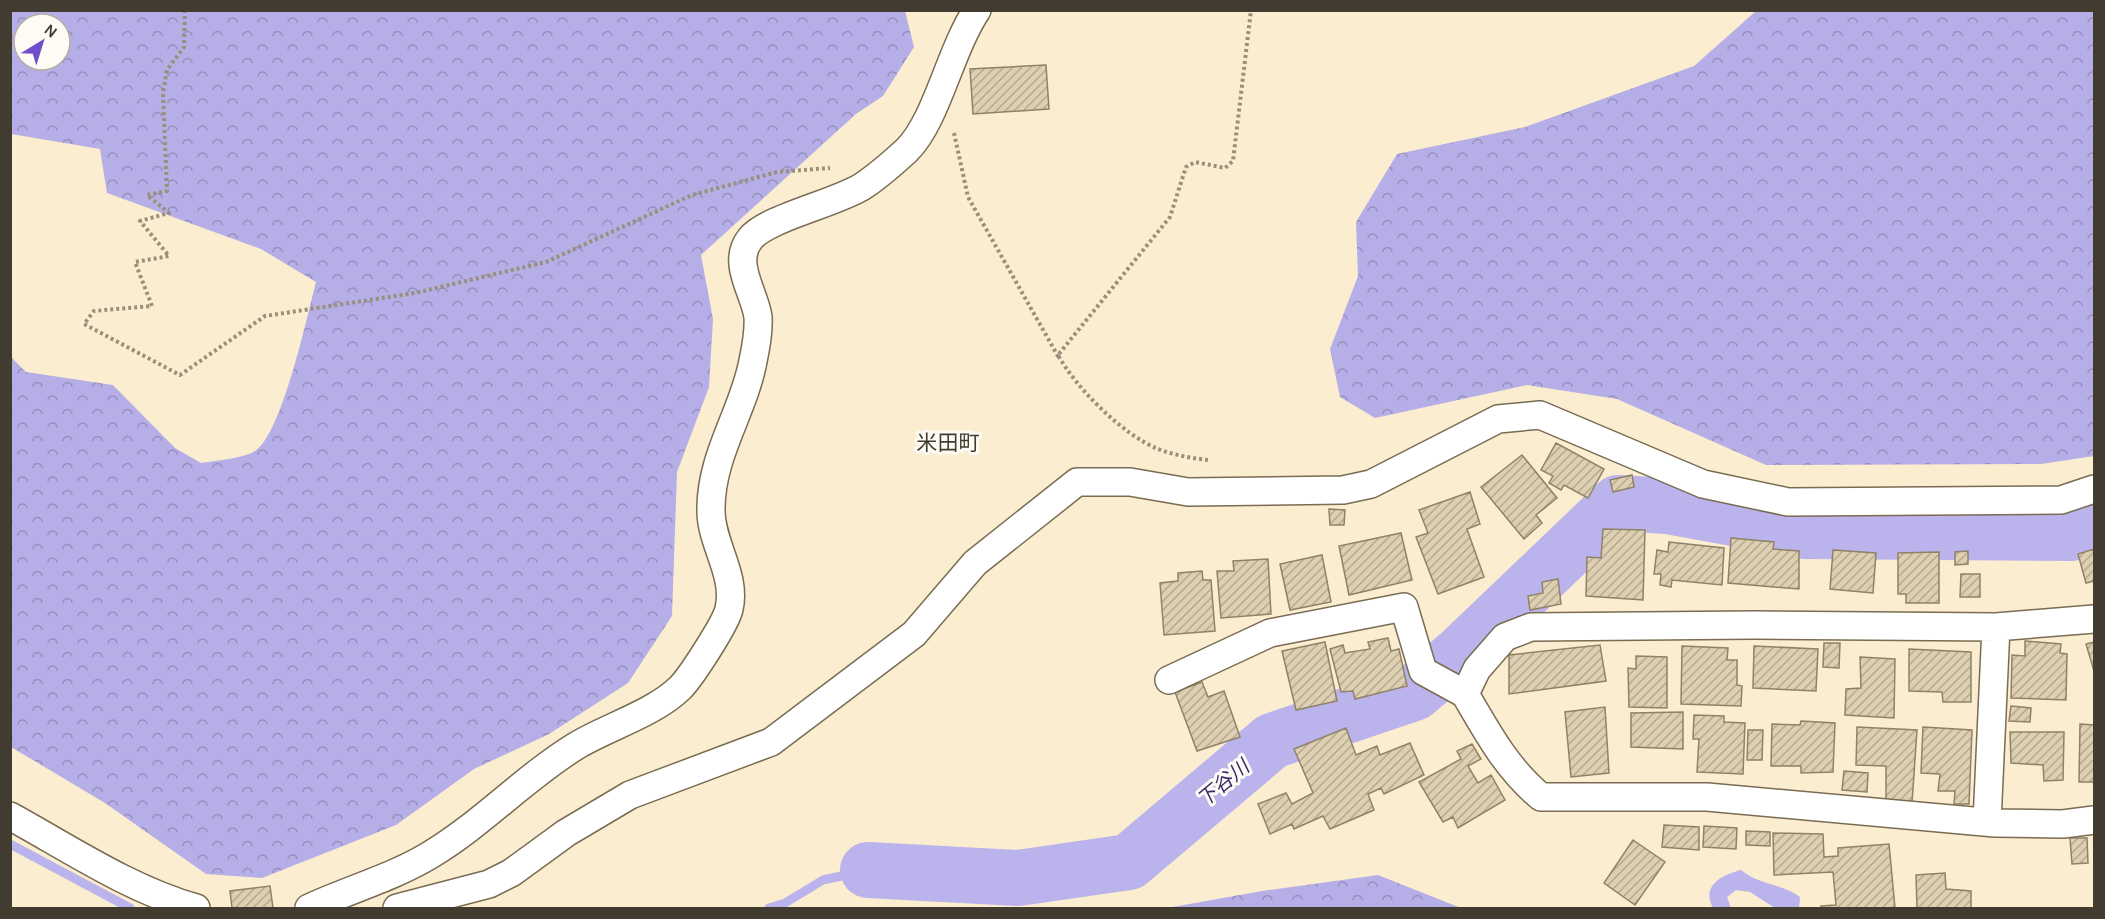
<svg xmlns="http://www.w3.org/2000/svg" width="2105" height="919" font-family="Karla,'Noto Sans JP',sans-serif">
	<defs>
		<pattern id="forest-crowns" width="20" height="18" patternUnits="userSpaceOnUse" patternTransform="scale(1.5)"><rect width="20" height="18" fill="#b6aee6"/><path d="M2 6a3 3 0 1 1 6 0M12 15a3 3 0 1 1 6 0" fill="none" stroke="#968fbb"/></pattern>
		<pattern id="building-hatch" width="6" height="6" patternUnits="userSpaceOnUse" patternTransform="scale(1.5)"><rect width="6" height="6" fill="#ddcfb2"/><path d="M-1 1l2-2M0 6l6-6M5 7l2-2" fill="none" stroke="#b5a991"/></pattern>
	</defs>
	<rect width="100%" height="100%" fill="#fbedd0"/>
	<path fill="url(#forest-crowns)" fill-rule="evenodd" d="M11,10L905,11L914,47L883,96L856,114L701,255L713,319L709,387L677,472L672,616L628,683L549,734L474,769L396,825L262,878L206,874L105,803L11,747V357L26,372L113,385L175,448L201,463C214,461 245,458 255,451C282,434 307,316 316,282L261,249L107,193L100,149L11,134ZM24,24H60V60H24Z
		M1756,11H2094V456L2041,464L1766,465L1617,399L1527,385L1375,418L1340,397L1330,349L1358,276L1356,222L1397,154L1525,127L1694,66Z
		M1378,875L1461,908H1167L1262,891Z"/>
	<path fill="#bbb3ec" d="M2094,519L2092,534L2053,539L1979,540L1980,527L2072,524Z
		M1741,870C1760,886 1782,883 1800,897L1799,908H1775L1750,892L1736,890L1727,897L1731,908H1713C1701,886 1721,875 1741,870Z"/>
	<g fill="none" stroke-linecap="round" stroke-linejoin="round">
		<path stroke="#bbb3ec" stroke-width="9" d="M10,844L130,908
			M769,908L785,903L823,880L868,870"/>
		<path stroke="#bbb3ec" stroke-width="56" d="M868,870L1018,878L1129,862L1272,741L1414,693L1459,655L1618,503L1667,506L1804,531L2072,533L2094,525"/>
	</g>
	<path fill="url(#building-hatch)" stroke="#8f8267" stroke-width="1.5" d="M1046,65L1049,109L973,114L970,69Z
		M1556,443L1604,469L1588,498L1564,485L1561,490L1549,483L1553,476L1541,470Z
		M1522,455L1557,498L1536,515L1542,523L1524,539L1481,487Z
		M1632,475L1634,487L1613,492L1610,480Z
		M1470,492L1480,524L1467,529L1484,577L1438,594L1416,537L1428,533L1419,510Z
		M1329,509L1345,510L1344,525H1330Z
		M1603,529L1645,530L1643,600L1586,596L1587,557L1601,558Z
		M1401,533L1412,580L1349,595L1339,546Z
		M1731,538L1774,542L1773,549L1799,551V589L1728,583Z
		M1669,542L1724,548L1722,585L1672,580L1671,587L1660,585L1661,574H1654L1657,550L1668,552Z
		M2094,549V581L2086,583L2078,554Z
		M1833,550L1876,553L1873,593L1830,589Z
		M1968,551V564L1955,565V552Z
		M1939,552V603H1906V594H1898V553Z
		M1322,555L1331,602L1290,610L1280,564Z
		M1268,559L1271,614L1221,618L1217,571H1234L1233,561Z
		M1202,571L1203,580H1211L1215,631L1164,635L1160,583L1178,581V573Z
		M1961,574H1980V597H1960Z
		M1558,579L1561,604L1530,610L1528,596L1543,593L1542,582Z
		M1388,638L1391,651L1399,649L1407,686L1355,699L1353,691L1341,692L1330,649L1343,645L1345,653L1370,649L1368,642Z
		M2025,641L2061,644L2060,653L2067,654L2066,700L2011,698L2012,655L2025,656Z
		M1325,642L1337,701L1296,710L1282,651Z
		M2094,642V671L2086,644Z
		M1824,643H1840L1839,668L1823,667Z
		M1600,645L1606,681L1509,694V655Z
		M1682,646L1728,648L1727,660H1737V685L1742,686L1741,706L1681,704Z
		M1754,646L1818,649L1816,691L1753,688Z
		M1909,649L1971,652V702H1943L1942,692L1909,691Z
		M1636,656L1667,657V708L1629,707L1628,668L1636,669Z
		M1860,657L1895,659L1894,718L1845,715L1846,689L1861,688Z
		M1202,682L1208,697L1224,691L1240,737L1197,751L1175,692Z
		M2011,706L2031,708L2030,722L2009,721Z
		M1605,707L1609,773L1571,777L1565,712Z
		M1683,712V749L1631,747V713Z
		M1694,715L1724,716V722L1745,723L1743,774L1697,772L1699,739H1693Z
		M1801,721L1835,723L1833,772L1801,773V766H1771L1772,724L1800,725Z
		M2080,724L2094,725V782H2079Z
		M1857,727L1917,730L1912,803L1886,801V766L1856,765Z
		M1923,727L1972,730L1969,804H1954L1955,791H1938L1940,774L1921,773Z
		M1346,728L1356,755L1377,746L1380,755L1410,743L1424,775L1384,794L1381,788L1368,794L1374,810L1330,829L1323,816L1294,829L1292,824L1270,834L1258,804L1286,793L1292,804L1313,793L1294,749Z
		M1748,730H1763L1762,760H1747Z
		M2010,732H2064L2063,780L2044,781L2043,765L2011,763Z
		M1472,744L1481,759L1468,766L1478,783L1491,775L1505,800L1458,828L1453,817L1443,822L1419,782L1461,759L1457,751Z
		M1844,771L1868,773L1867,792L1842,790Z
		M1664,825L1699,827V850L1662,847Z
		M1704,826L1737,828L1736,849L1703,847Z
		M1746,831L1770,832V846L1746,845Z
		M1773,833L1823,834L1824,857L1838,856V848L1889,844L1895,908H1821V906L1836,905L1833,872L1774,875Z
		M2070,838H2087L2088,863L2072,864Z
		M1633,840L1665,862L1635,905L1604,883Z
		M1945,873L1946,889L1971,891V908H1917L1916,875Z
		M270,886L273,908H232L230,891Z"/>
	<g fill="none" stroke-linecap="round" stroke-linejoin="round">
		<g stroke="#796c52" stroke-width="30">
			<path id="minor" d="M2094,619L1996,627L1754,625L1531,627L1505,637L1477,669L1465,694C1487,732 1507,769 1541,797H1707L1995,823L2063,824L2094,820
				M1169,680L1270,633L1404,607L1423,671L1465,694
				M10,816C70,849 131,890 196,908
				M1987,822L1996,627
				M309,908C348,890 394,877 430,855C482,824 524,778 576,746C607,727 653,714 680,688C691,677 726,623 729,609C737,575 711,544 711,511C710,456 744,411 753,361C756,347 759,332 758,317C755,293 731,263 750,239C766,218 837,203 863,186C878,176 894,162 907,150C937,120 950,50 977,10
				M397,908L489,884L511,873L566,833L630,795L771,742L914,634L975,563L1077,482H1130L1188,492L1343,490L1371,484L1498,419L1540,415L1703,484L1788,502L2061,500L2094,489"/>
		</g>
		<path stroke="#99907c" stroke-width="4" stroke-dasharray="3 3" stroke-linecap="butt" d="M185,10L184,47L167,70L163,93L167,191L147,195L169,213L140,221L169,256L135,262L152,306L94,311L84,324L180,375L265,316L415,293L546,262L692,195L777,172L830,168
			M954,133L968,197L1059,358
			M1208,460C1191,458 1174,455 1158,449C1123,435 1076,388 1058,355L1170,217L1186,167L1195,162L1225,168L1233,161L1251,10"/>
		<use href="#minor" stroke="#fff" stroke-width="27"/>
	</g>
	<g text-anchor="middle" stroke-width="6" stroke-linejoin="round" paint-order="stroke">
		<g font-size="20" font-style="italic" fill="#39296a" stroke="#fefbf5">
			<text transform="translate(1223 783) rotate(-40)" y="7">下谷川</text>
		</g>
		<g font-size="21" fill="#423c30" stroke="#fefbf5">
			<text x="948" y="450">米田町</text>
		</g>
	</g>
	<rect width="2105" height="919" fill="none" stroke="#423c30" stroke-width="24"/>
	<g transform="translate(42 42) rotate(38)"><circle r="28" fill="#fefbf5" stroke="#b3afa6" stroke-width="1.5"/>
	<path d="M0-4.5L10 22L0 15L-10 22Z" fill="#7050ca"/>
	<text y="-9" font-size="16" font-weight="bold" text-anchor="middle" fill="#423c30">N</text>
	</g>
</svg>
